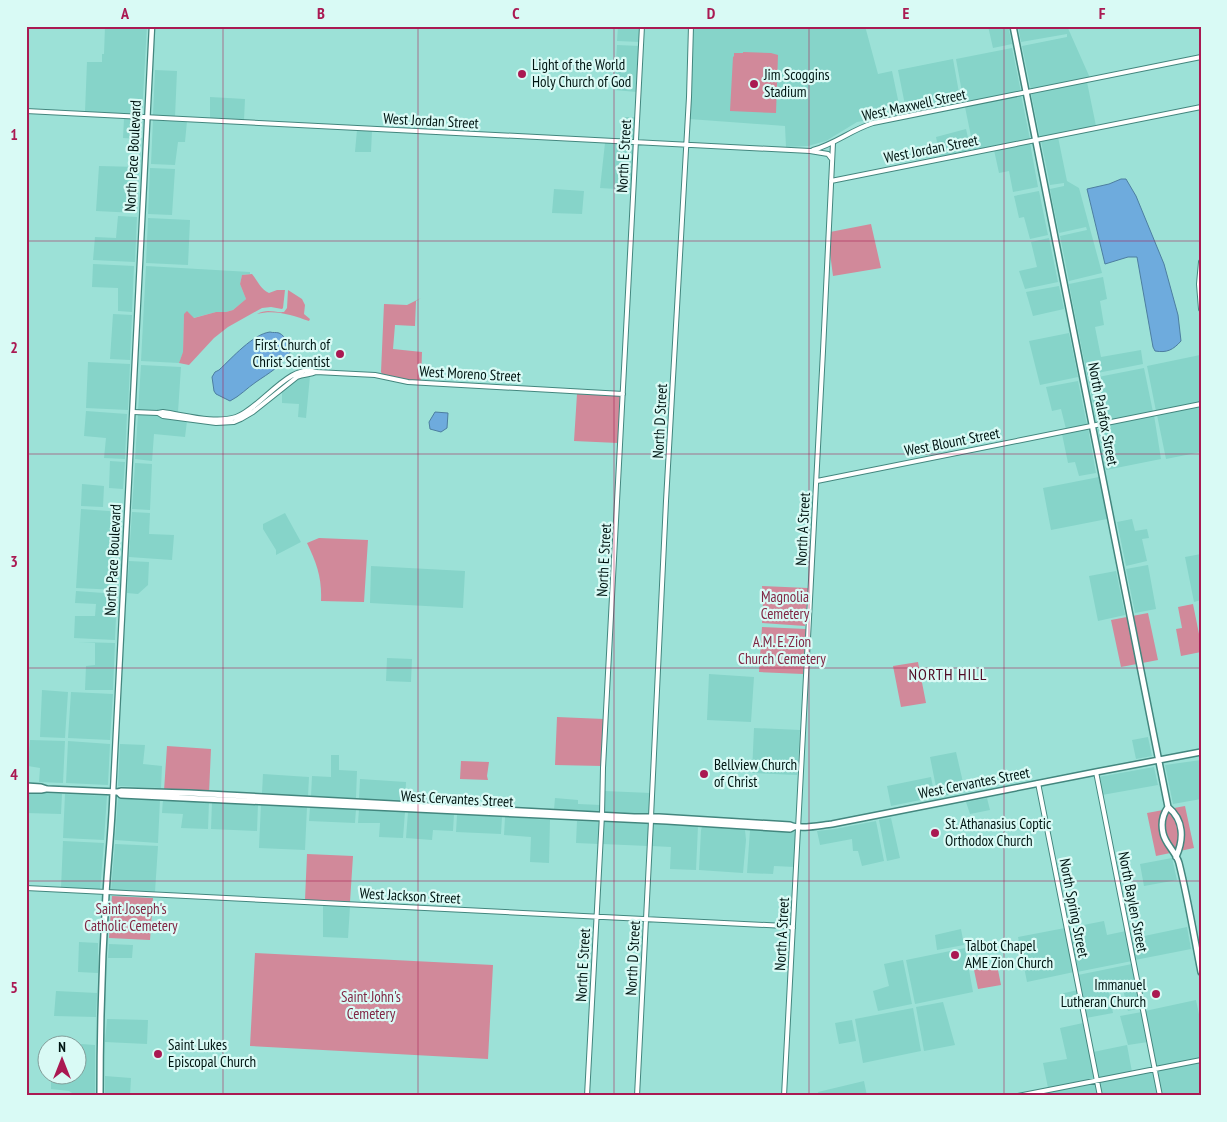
<svg xmlns="http://www.w3.org/2000/svg" width="1227" height="1122" font-family="'PT Sans Narrow',sans-serif">
	<rect width="100%" height="100%" fill="#9ce1d7"/>
	<path fill="#86d4c9" d="M105,26H147L142,115L85,112L87,62H102V54H104Z
		M618,26H641L640,42L617,41Z
		M693,26H865L878,74L892,71L901,114L857,122L826,141L808,146L786,147L785,126L689,119Z
		M988,26H1008L1012,44L993,48Z
		M1018,26H1067L1090,78L1031,90L1022,46L1067,37V34L1021,42Z
		M617,45L640,46L637,92L614,90Z
		M1012,48L1021,92L964,103L956,59Z
		M953,59L961,104L907,115L898,70Z
		M155,70L177,71L175,117L153,115Z
		M1087,82L1096,126L1040,137L1031,93Z
		M1021,95L1030,139L974,151L965,107Z
		M210,97L245,99L244,120L210,118Z
		M109,117L142,118L141,139L123,138L124,118Z
		M624,117H636L635,141L622,140Z
		M153,119L187,121L185,142H178L175,165L151,164Z
		M966,129L971,151L940,157L936,137Z
		M357,130H372L371,152H355Z
		M1058,137L1067,181L1079,188L1102,273L1069,281L1060,236L1087,230L1086,227L1059,233L1050,189L1064,186V183L1050,185L1041,141Z
		M605,143L635,144L632,190L600,188Z
		M1030,143L1038,187L1013,192L1009,171L999,173L994,150Z
		M99,166L139,167L137,213L96,211Z
		M150,168L175,169L172,215L148,214Z
		M554,189L584,191L582,214L552,213Z
		M1039,191L1048,235L1030,239L1024,217L1019,218L1014,196Z
		M118,216L137,217L135,262L93,260L95,237L116,238Z
		M148,218L190,220L188,265L146,263Z
		M1049,238L1058,282L1025,289L1019,271L1037,267L1031,242Z
		M93,264L134,266L132,312L118,311V288L92,287Z
		M146,266L250,272V274L242,275L240,284L246,299L233,310L226,312H216L193,318L184,314L183,353L179,363L141,361Z
		M1103,277L1107,299L1100,301L1104,325L1095,327L1101,357L1141,350L1143,364L1087,375L1069,284Z
		M1059,286L1064,309L1033,316L1026,292Z
		M113,314L132,315L130,360L110,359Z
		M1069,333L1078,377L1040,385L1029,341Z
		M1200,355L1201,359V402L1156,411L1147,366Z
		M88,362L130,364L128,410L86,408Z
		M141,365L181,367L178,412L163,410L157,412L138,411Z
		M1144,368L1153,412L1097,423L1088,379Z
		M310,376L306,418L298,417L299,404L282,403V391L298,379L303,377Z
		M1078,381L1087,425L1066,429L1061,409L1052,411L1046,387Z
		M1201,406V452L1166,459L1157,415Z
		M86,411L127,414L125,459L104,458L106,438L84,436Z
		M138,414L158,415L163,417L187,421L185,437L154,434L152,461L135,459Z
		M1154,415L1161,459L1106,470L1097,426Z
		M1088,428L1096,473L1079,476L1075,462L1068,463L1062,434Z
		M110,461L125,462L123,489L109,488Z
		M135,463L152,464L150,510L132,509Z
		M1099,477L1107,519L1051,530L1043,488Z
		M82,484L104,486L103,507L81,506Z
		M81,509L122,512L118,590L76,588Z
		M132,512L150,513L149,534L174,535L172,560L129,557Z
		M285,513L301,542L276,555V550L263,529V524Z
		M1132,519L1135,531L1147,529L1149,538L1142,539L1147,561L1126,566L1117,522Z
		M1201,554V600L1194,602L1185,557Z
		M129,561L149,562L148,585L138,594L127,593Z
		M1148,565L1156,609L1135,613L1126,569Z
		M371,566L465,571L463,608L370,603Z
		M1116,571L1125,615L1098,621L1089,576Z
		M76,591L117,594L115,640L74,638L75,616H95L96,604L75,603Z
		M78,642L115,643L113,690H85L86,666L95,665V643Z
		M387,658L412,659L411,682L386,681Z
		M709,674L754,677L751,722L707,720Z
		M42,690L68,692L65,738L40,737Z
		M71,692L113,694L110,740L68,738Z
		M754,728L800,730L797,775L752,773Z
		M1148,737L1152,756L1136,759L1132,740Z
		M30,740L65,741L63,783L39,782L40,768L28,766Z
		M68,741L110,744L108,785L66,783Z
		M120,744L145,745L143,764L162,766L161,788L118,786Z
		M956,752L965,791L938,797L930,757Z
		M331,755H339V770L357,771L356,798L311,796L312,776L331,777Z
		M1201,760V799L1173,804L1165,765Z
		M1154,767L1158,785L1102,795L1098,777Z
		M263,774L309,777L308,796L262,793Z
		M931,777L935,797L891,806L887,786Z
		M360,779L406,782L405,802L359,799Z
		M604,791L651,793L650,814L604,812Z
		M26,792L62,794L61,814L26,813Z
		M65,794L107,796L104,840L63,838Z
		M118,797L160,799L158,843L115,840Z
		M555,798L578,800V804L601,805V812L554,810Z
		M987,798L990,810L970,814L966,802Z
		M163,799L209,802L208,829L181,828L183,814L162,813Z
		M212,802L258,804L257,831L211,829Z
		M261,804L307,807L305,850L259,848Z
		M310,807L356,809L355,823L309,821Z
		M359,809L405,812L403,838L379,837L380,823H358Z
		M408,812L454,814L453,831L433,830L432,840L406,838Z
		M457,815L502,817L501,834L456,832Z
		M505,817L550,820L549,863L530,862L531,837L504,835Z
		M891,818L900,858L887,861L879,820Z
		M577,821L600,822L599,844L576,843Z
		M876,821L884,861L862,866L858,851H853L852,839L820,845L817,831L835,829Z
		M603,822L649,824L648,846L602,844Z
		M652,824L698,826L696,870L670,869L671,847L651,846Z
		M702,827L744,829L745,830L746,840L743,873L699,870L701,830Z
		M750,830L797,832L795,867L774,866L773,874L747,873Z
		M63,841L104,843L100,890L61,888Z
		M115,844L158,846L155,892L111,890Z
		M1172,858L1177,880L1144,886L1140,864Z
		M323,905L350,906L348,938L323,937Z
		M1104,921L1107,935L1126,931L1132,961L1077,972L1068,928Z
		M1187,927L1191,949L1135,960L1130,939Z
		M1065,928L1074,972L1027,982L1018,937Z
		M961,929L964,945L937,950L935,935Z
		M79,942L98,943V973L78,972Z
		M109,944L133,945L132,958H108Z
		M965,948L973,992L915,1004L906,960Z
		M903,960L912,1004L878,1011L873,991L889,986L884,964Z
		M1132,964L1141,1008L1128,1011L1123,989L1109,992L1113,1013L1086,1018L1078,975Z
		M1078,990L1081,1007L1064,1010L1060,994Z
		M56,991L97,993L96,1017L54,1016Z
		M1196,1000L1201,1024V1058L1156,1067L1145,1011Z
		M943,1002L955,1045L924,1051L916,1007Z
		M913,1008L921,1051L863,1063L855,1019Z
		M1142,1012L1148,1042L1128,1045L1120,1016Z
		M107,1019L148,1020L147,1044L105,1042Z
		M852,1020L856,1041L839,1044L835,1023Z
		M1083,1023L1095,1079L1048,1088L1043,1063L1067,1059L1060,1028Z
		M53,1042L95,1045V1096H77L69,1091L51,1089V1075L78,1074V1044H53Z
		M1127,1045L1132,1072L1099,1078L1093,1052Z
		M1201,1062V1096H1162L1157,1070Z
		M1154,1071L1159,1096H1102L1099,1082Z
		M105,1076L131,1078L130,1096H105Z
		M864,1081L867,1096H819L818,1092Z
		M1096,1082L1099,1096H1050L1049,1092Z"/>
	<path fill="#d1899a" d="M743,52L771,53L778,55L776,113L730,111L733,57L734,56V53H743Z
		M871,224L881,268L833,276L830,253V232Z
		M252,274C258,281 260,289 269,293L277,290H285L283,308L282,309L271,307L262,308L228,327L214,338L189,365L179,363L183,352L184,314L187,311L194,318L216,312H226L233,310L246,299L240,284L242,275Z
		M288,290L302,299L305,305L304,314L310,319L309,321C292,315 275,309 257,314C268,308 274,313 284,312L287,308Z
		M421,298L416,301L415,326L395,325L393,349L422,352L421,381L406,380L382,374L381,372L384,304L407,305Z
		M577,394L621,396L618,443L574,441Z
		M319,538L368,540L364,602L321,601C322,578 317,564 307,543Z
		M762,586L808,588L805,626L762,623L763,599Z
		M1193,604L1201,644V652L1181,656L1176,629L1182,628L1178,607Z
		M1148,613L1158,660L1121,667L1111,620Z
		M762,627L806,629L803,674L759,672Z
		M918,662L926,703L901,707L893,666Z
		M557,717L604,719L602,766L555,765Z
		M167,746L211,749L209,793L164,791Z
		M461,761L489,762L487,776L488,780L460,779Z
		M1185,806L1194,848L1156,856L1147,813Z
		M307,854L353,856L350,902L305,900Z
		M112,896L153,898L150,940L109,938Z
		M255,953L493,965L488,1059L250,1046Z
		M997,965L1001,985L978,989L974,970Z"/>
	<path fill="#6eabdd" stroke="#4d7ea0" d="M1121,179H1126L1136,196L1164,264L1178,315L1181,341C1173,350 1167,353 1155,351L1153,347L1137,257H1128L1105,264L1087,189L1109,184Z
		M270,332C273,333 276,332 279,333C286,336 289,346 290,352C282,366 269,373 256,382C247,388 240,396 230,401L216,394L214,391L212,377L215,372L219,370C232,358 253,334 270,332Z
		M435,412L448,413L447,428L441,432L430,429L429,422Z"/>
	<g fill="none" stroke-linecap="round" stroke-linejoin="round">
		<g stroke="#43867e" stroke-width="6">
			<path id="tertiary" d="M26,111L810,151L828,154L831,158
				M813,150C835,144 851,130 873,123L1201,57
				M831,181L1201,107
				M1201,262L1199,284L1201,309
				M133,412L158,413L163,412C185,415 215,424 236,417C260,409 291,361 316,372
				M158,413L163,416L216,423L234,422L241,419L253,412L297,377C304,374 310,375 316,372L375,375L408,382L623,394
				M817,481L1201,404
				M1096,772L1160,1096
				M1038,783L1100,1096
				M651,817L666,501L689,97L691,26
				M26,888L785,926L793,928
				M587,1096L602,815L603,768L642,26
				M637,1096L651,821
				M784,1096L823,351L833,143
				M1018,1096L1201,1060"/>
		</g>
		<g stroke="#43867e" stroke-width="7">
			<path id="secondary" d="M113,792L152,26"/>
		</g>
		<g stroke="#43867e" stroke-width="8">
			<path id="primary" d="M1013,26L1168,807C1163,814 1161,824 1163,833C1165,844 1176,852 1179,863C1188,899 1194,936 1201,972
				M26,786L41,787L47,789L118,792L121,791L189,793L634,817H659L790,825C800,830 821,825 832,824L1096,772L1201,752
				M26,790H41L46,789
				M118,792L121,795L667,821L790,829L794,827
				M1168,807C1184,820 1184,839 1176,857
				M100,1096C100,1029 102,961 106,894C108,860 112,826 113,792"/>
		</g>
		<use href="#tertiary" stroke="#fff" stroke-width="4"/>
		<use href="#secondary" stroke="#fff" stroke-width="4.5"/>
		<use href="#primary" stroke="#fff" stroke-width="5"/>
	</g>
	<path fill="none" stroke="#aa1952" stroke-width="1" stroke-opacity="0.55" d="M223,26V1096M418,26V1096M614,26V1096M809,26V1096M1004,26V1096M26,241H1201M26,454H1201M26,668H1201M26,881H1201"/>
	<g fill="#aa1952" stroke="#d9faf5" stroke-width="2">
		<circle cx="522" cy="74" r="5"/>
		<circle cx="754" cy="84" r="5"/>
		<circle cx="340" cy="354" r="5"/>
		<circle cx="704" cy="774" r="5"/>
		<circle cx="935" cy="833" r="5"/>
		<circle cx="955" cy="955" r="5"/>
		<circle cx="1156" cy="994" r="5"/>
		<circle cx="158" cy="1054" r="5"/>
	</g>
	<g text-anchor="middle" stroke-width="4.5" stroke-linejoin="round" paint-order="stroke">
		<g font-size="15" fill="#001512" stroke="#d9faf5" text-anchor="start">
			<text x="532" y="70">Light of the World<tspan x="532" dy="17">Holy Church of God</tspan></text>
			<text x="764" y="80">Jim Scoggins<tspan x="764" dy="17">Stadium</tspan></text>
			<text x="330" y="350" text-anchor="end">First Church of<tspan x="330" dy="17">Christ Scientist</tspan></text>
			<text x="714" y="770">Bellview Church<tspan x="714" dy="17">of Christ</tspan></text>
			<text x="945" y="829">St. Athanasius Coptic<tspan x="945" dy="17">Orthodox Church</tspan></text>
			<text x="965" y="951">Talbot Chapel<tspan x="965" dy="17">AME Zion Church</tspan></text>
			<text x="1146" y="990" text-anchor="end">Immanuel<tspan x="1146" dy="17">Lutheran Church</tspan></text>
			<text x="168" y="1050">Saint Lukes<tspan x="168" dy="17">Episcopal Church</tspan></text>
		</g>
		<g font-size="15" fill="#001512" stroke="#d9faf5">
			<text transform="translate(914 105) rotate(-12)" y="5">West Maxwell Street</text>
			<text transform="translate(431 121) rotate(3)" y="5">West Jordan Street</text>
			<text transform="translate(931 149) rotate(-11)" y="5">West Jordan Street</text>
			<text transform="translate(133 156) rotate(-87)" y="5">North Pace Boulevard</text>
			<text transform="translate(624 156) rotate(-87)" y="5">North E Street</text>
			<text transform="translate(470 374) rotate(3)" y="5">West Moreno Street</text>
			<text transform="translate(1103 414) rotate(79)" y="5">North Palafox Street</text>
			<text transform="translate(660 421) rotate(-87)" y="5">North D Street</text>
			<text transform="translate(952 442) rotate(-11)" y="5">West Blount Street</text>
			<text transform="translate(803 529) rotate(-87)" y="5">North A Street</text>
			<text transform="translate(113 560) rotate(-87)" y="5">North Pace Boulevard</text>
			<text transform="translate(604 560) rotate(-87)" y="5">North E Street</text>
			<text transform="translate(974 783) rotate(-11)" y="5">West Cervantes Street</text>
			<text transform="translate(457 799) rotate(3)" y="5">West Cervantes Street</text>
			<text transform="translate(410 896) rotate(3)" y="5">West Jackson Street</text>
			<text transform="translate(1133 902) rotate(79)" y="5">North Baylen Street</text>
			<text transform="translate(1074 908) rotate(79)" y="5">North Spring Street</text>
			<text transform="translate(782 934) rotate(-87)" y="5">North A Street</text>
			<text transform="translate(633 958) rotate(-87)" y="5">North D Street</text>
			<text transform="translate(583 965) rotate(-87)" y="5">North E Street</text>
		</g>
		<g font-size="15" fill="#812744" stroke="#d9faf5">
			<text x="785" y="602">Magnolia<tspan x="785" dy="17">Cemetery</tspan></text>
			<text x="782" y="647">A.M. E. Zion<tspan x="782" dy="17">Church Cemetery</tspan></text>
			<text x="131" y="914">Saint Joseph's<tspan x="131" dy="17">Catholic Cemetery</tspan></text>
			<text x="371" y="1002">Saint John's<tspan x="371" dy="17">Cemetery</tspan></text>
		</g>
		<g font-size="16" letter-spacing="1" fill="#4f0a24" stroke="#d9faf5">
			<text x="948" y="680">NORTH HILL</text>
		</g>
	</g>
	<rect width="1227" height="1122" fill="none" stroke="#d9faf5" stroke-width="55"/>
	<g transform="translate(62 1060)"><circle r="24" fill="#d9faf5" stroke="#829e9a"/>
	<path d="M0-4L9 19L0 12L-9 19Z" fill="#aa1952"/>
	<text y="-8" font-size="14" font-weight="bold" text-anchor="middle" fill="#001512">N</text>
	</g>
	<rect x="28" y="28" width="1172" height="1066" fill="none" stroke="#aa1952" stroke-width="2"/>
	<g font-size="16" text-anchor="middle" font-weight="bold" fill="#aa1952">
		<text x="125" y="19">A</text>
		<text x="321" y="19">B</text>
		<text x="516" y="19">C</text>
		<text x="711" y="19">D</text>
		<text x="906" y="19">E</text>
		<text x="1102" y="19">F</text>
		<text x="14" y="140">1</text>
		<text x="14" y="353">2</text>
		<text x="14" y="567">3</text>
		<text x="14" y="780">4</text>
		<text x="14" y="993">5</text>
	</g>
</svg>
